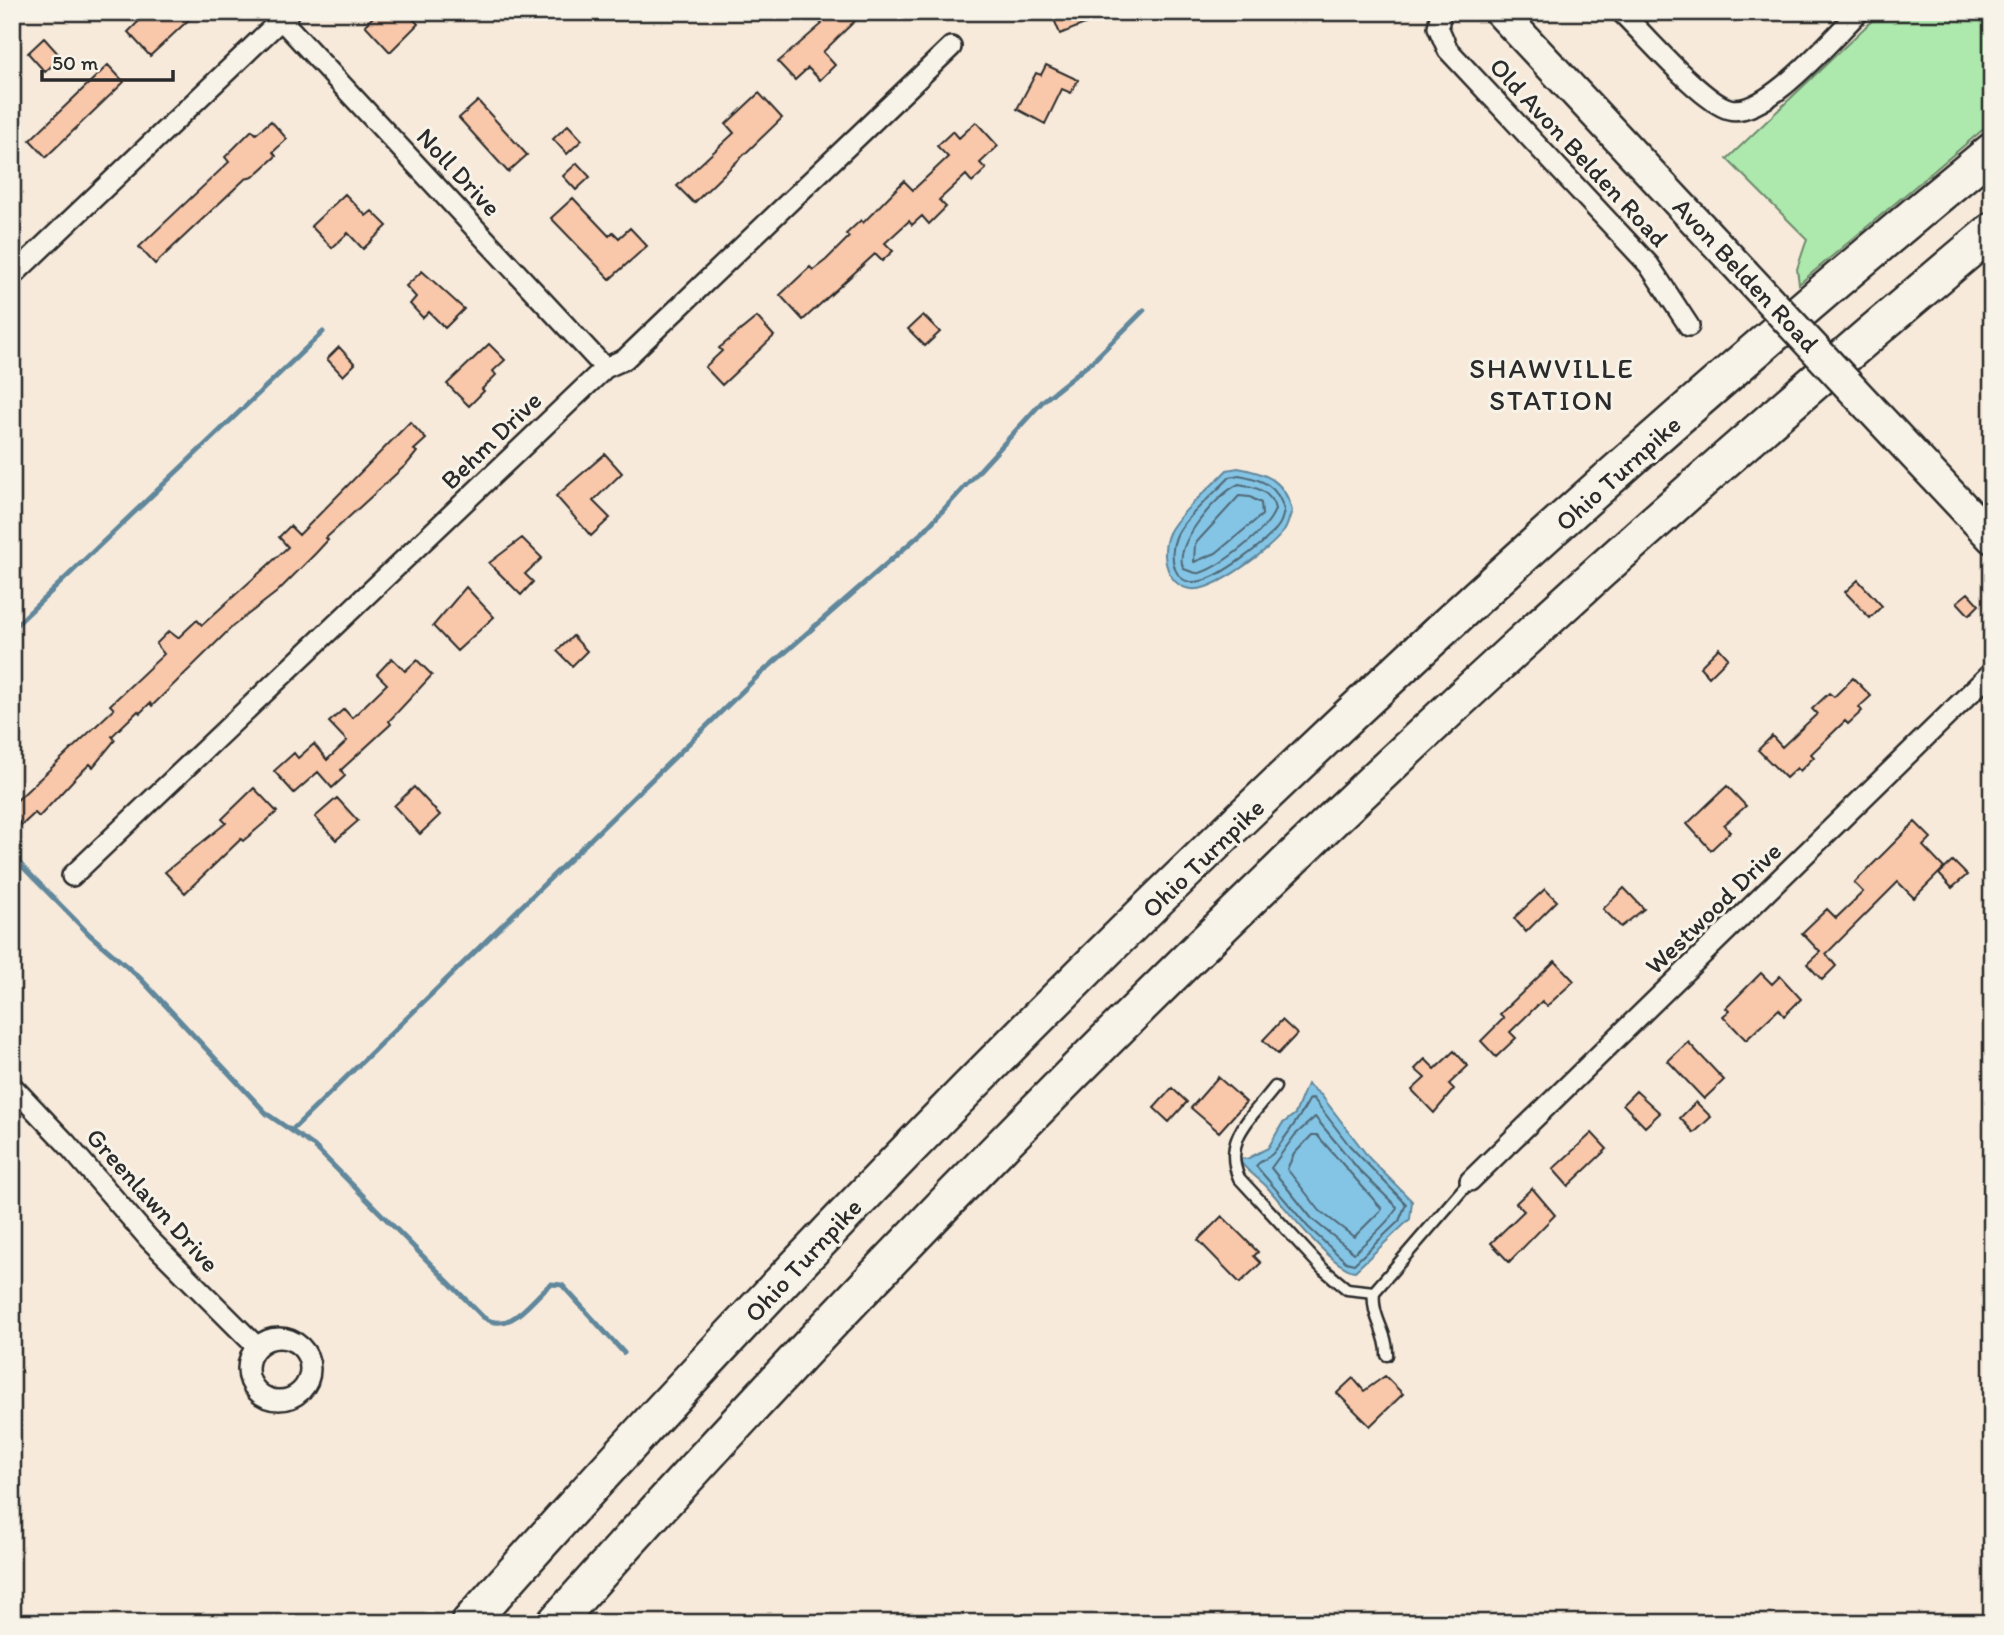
<svg xmlns="http://www.w3.org/2000/svg" width="2004" height="1635" font-family="Itim,sans-serif">
	<rect width="100%" height="100%" fill="#f7eadb"/>
	<filter id="ink" filterUnits="userSpaceOnUse"><feTurbulence type="fractalNoise" baseFrequency=".0143" numOctaves="2"/><feDisplacementMap in="SourceGraphic" scale="14" xChannelSelector="R" yChannelSelector="G"/><feConvolveMatrix kernelMatrix="1 2 1 2 8 2 1 2 1" color-interpolation-filters="sRGB"/></filter>
	<g filter="url(#ink)">
		<path fill="#ade8ad" stroke="#6c8a6c" stroke-width="2" d="M1881,12H1992V122L1799,284L1797,269L1807,239L1727,159Z"/>
		<path fill="#84c4e5" stroke="#60879b" stroke-width="2" d="M1238,468C1267,473 1285,481 1292,511C1289,517 1288,526 1284,531C1269,550 1229,579 1206,587C1172,599 1157,560 1169,533C1178,514 1212,486 1227,470Z
			M1307,1084L1321,1095L1370,1159L1412,1201L1410,1219L1355,1271C1333,1270 1284,1206 1267,1187C1260,1179 1242,1168 1238,1158L1247,1159L1268,1148L1282,1124L1295,1114Z"/>
		<g fill="none" stroke-linecap="round" stroke-linejoin="round">
			<path stroke="#4f6875" stroke-width="2" d="M1239,475C1262,479 1278,486 1284,510C1283,515 1282,521 1279,525C1268,542 1220,577 1201,581C1173,588 1168,556 1176,537C1183,519 1216,492 1230,477Z
				M1239,484C1256,487 1271,491 1275,509C1269,530 1221,566 1200,573C1194,574 1190,571 1184,569C1170,547 1219,492 1239,484Z
				M1239,496L1250,497L1261,503L1262,515L1216,553L1194,562L1195,544Z
				M1313,1098L1349,1145L1406,1204L1399,1221L1354,1264L1346,1262L1308,1227L1256,1166C1260,1160 1269,1159 1274,1152C1287,1135 1299,1119 1309,1100Z
				M1315,1117L1359,1170L1397,1207C1394,1217 1363,1245 1354,1253L1313,1220L1271,1168L1295,1135Z
				M1312,1135H1317L1382,1209L1354,1237L1320,1211L1287,1169L1294,1154Z"/>
			<path stroke="#60879b" stroke-width="5" d="M12,629L323,332
				M12,856L90,935L140,978L267,1114L314,1146L483,1317C511,1336 530,1300 551,1284L562,1285L624,1353
				M292,1130L758,676L924,531L1043,401L1094,360L1144,310"/>
		</g>
		<path fill="#f9c7a9" stroke="#2b2b2b" stroke-width="2" d="M148,12H197L150,56L128,32Z
			M378,12H407L418,24L390,52L365,25Z
			M811,12H864L823,52L835,65L820,80L808,68L795,80L778,62L822,24Z
			M1051,12H1080L1085,24L1060,34Z
			M44,38L61,57L45,72L28,53Z
			M108,65L124,82L46,157L30,140Z
			M1046,65L1078,80L1071,93L1062,89L1045,124L1017,109L1036,73L1041,75Z
			M759,93L782,118L694,203L677,186L734,133L726,124Z
			M478,101L527,155L508,172L459,118Z
			M271,121L287,139L273,152L276,156L253,177L245,179L155,264L139,247L229,162L225,157L252,130L256,134Z
			M976,122L998,146L980,163L986,169L972,182L966,175L939,200L946,207L929,224L922,216L912,225L909,221L885,243L893,251L882,261L875,254L803,320L780,295L810,267L813,270L826,260L849,237L846,234L861,220L863,223L904,181L913,190L948,157L937,146L953,131L959,138Z
			M568,125L582,140L567,154L553,139Z
			M577,163L590,177L576,190L563,176Z
			M345,194L366,216L372,211L387,226L363,249L348,233L332,248L311,226Z
			M573,198L609,236L613,232L619,238L630,228L647,246L610,279L551,218Z
			M422,271L464,309L445,328L429,312L423,318L410,304L416,297L406,286Z
			M923,315L940,332L925,346L908,329Z
			M757,317L774,336L722,385L705,367L722,351L719,348Z
			M489,344L505,360L493,371L496,375L482,389L484,391L469,406L447,384Z
			M339,347L355,364L343,376L327,359Z
			M410,422L426,439L414,450L417,452L408,463L326,538L328,540L315,554L277,592L233,626L152,706L150,703L140,713L138,711L112,736L115,740L93,767L90,764L77,776L39,817L35,813L22,825L12,815V805L114,709L110,705L164,654L156,644L169,631L178,638L197,620L202,625L288,547L279,537L290,526L299,535Z
			M605,454L622,473L593,501L610,518L591,536L556,496Z
			M522,538L542,558L525,574L533,582L521,595L489,563Z
			M1858,580L1882,606L1870,618L1845,592Z
			M466,587L494,617L457,651L433,626Z
			M1968,593L1979,605L1969,615L1957,602Z
			M573,636L587,651L572,666L557,651Z
			M1719,648L1728,658L1709,677L1700,667Z
			M392,658L405,671L417,660L432,675L389,721L391,724L341,770L345,776L332,788L318,772L294,793L274,771L294,753L298,758L314,744L327,760L347,741L329,722L344,709L352,718L387,684L377,674Z
			M1853,678L1871,696L1859,707L1862,711L1848,724L1845,721L1811,754L1814,757L1800,771L1797,768L1786,778L1758,750L1772,736L1782,747L1817,714L1812,709L1829,693L1834,697Z
			M1727,786L1746,806L1724,825L1730,832L1711,850L1687,824Z
			M414,787L440,815L420,834L394,806Z
			M254,788L277,812L243,841L241,839L185,893L165,872L226,823L222,819Z
			M337,798L358,821L336,840L315,817Z
			M1915,822L1931,838L1923,846L1944,868L1914,898L1898,882L1826,954L1836,966L1822,980L1807,964L1820,952L1802,933L1827,909L1836,918L1863,892L1854,883Z
			M1953,861L1967,875L1952,888L1939,874Z
			M1624,888L1644,909L1621,927L1603,909Z
			M1545,889L1557,901L1526,932L1514,918Z
			M1555,961L1574,981L1547,1006L1542,1001L1510,1032L1516,1038L1496,1057L1481,1041L1504,1018L1500,1014Z
			M1761,973L1772,984L1780,976L1801,999L1784,1016L1779,1009L1746,1040L1723,1016L1729,1011L1726,1008Z
			M1282,1020L1297,1034L1278,1054L1263,1040Z
			M1688,1042L1724,1080L1704,1099L1668,1061Z
			M1454,1051L1468,1066L1449,1084L1454,1089L1434,1113L1412,1090L1425,1078L1415,1069L1425,1059L1435,1069Z
			M1218,1077L1246,1102L1219,1132L1191,1108Z
			M1172,1088L1187,1102L1169,1122L1154,1108Z
			M1636,1091L1660,1113L1645,1127L1623,1104Z
			M1696,1102L1711,1117L1694,1133L1680,1118Z
			M1592,1133L1607,1149L1568,1186L1553,1169Z
			M1532,1188L1555,1215L1509,1262L1491,1243L1524,1211L1516,1203Z
			M1222,1216L1258,1252L1254,1256L1261,1263L1240,1283L1198,1240Z
			M1385,1376L1403,1394L1370,1426L1337,1393L1353,1378L1364,1391Z"/>
		<g fill="none" stroke-linecap="round" stroke-linejoin="round">
			<g stroke="#2b2b2b" stroke-width="15">
				<path id="service" d="M1275,1087C1252,1117 1222,1139 1239,1178L1323,1269L1347,1289L1374,1292
					M1387,1355C1388,1332 1371,1318 1374,1292L1470,1181"/>
			</g>
			<g stroke="#2b2b2b" stroke-width="24">
				<path id="minor" d="M274,12L605,368
					M1441,12L1438,27L1448,50L1649,265L1689,326
					M1621,12C1644,34 1702,102 1729,109C1765,119 1834,36 1859,12
					M12,276L289,12
					M72,876L605,368L625,359L951,47
					M12,1086L66,1143L149,1239L257,1347
					M1470,1181L1992,672
					M248 1369a31 31 0 1 1 62 0a31 31 0 1 1-62 0Z"/>
			</g>
			<g stroke="#2b2b2b" stroke-width="35">
				<path id="primary" d="M1500,12L1743,272
					M1868,406L1992,538"/>
			</g>
			<g stroke="#2b2b2b" stroke-width="40">
				<path id="motorway" d="M469,1623C937,1095 1446,599 1992,151
					M555,1623C999,1125 1480,659 1992,231"/>
			</g>
			<use href="#service" stroke="#f7f3e8" stroke-width="10"/>
			<use href="#minor" stroke="#f7f3e8" stroke-width="19"/>
			<use href="#primary" stroke="#f7f3e8" stroke-width="30"/>
			<use href="#motorway" stroke="#f7f3e8" stroke-width="35"/>
			<g stroke="#2b2b2b" stroke-width="35" stroke-linecap="butt">
				<path id="primary-bridge" d="M1743,272L1868,406"/>
			</g>
			<use href="#primary-bridge" stroke="#f7f3e8" stroke-width="30"/>
		</g>
	</g>
	<g text-anchor="middle" stroke-width="6" stroke-linejoin="round" paint-order="stroke">
		<g font-size="26" fill="#2b2b2b" stroke="#f7f3e8">
			<text transform="translate(1579 152) rotate(47)" y="9">Old Avon Belden Road</text>
			<text transform="translate(459 172) rotate(47)" y="9">Noll Drive</text>
			<text transform="translate(1746 275) rotate(47)" y="9">Avon Belden Road</text>
			<text transform="translate(491 440) rotate(-44)" y="9">Behm Drive</text>
			<text transform="translate(1618 473) rotate(-42)" y="9">Ohio Turnpike</text>
			<text transform="translate(1203 858) rotate(-44)" y="9">Ohio Turnpike</text>
			<text transform="translate(1713 908) rotate(-44)" y="9">Westwood Drive</text>
			<text transform="translate(153 1200) rotate(48)" y="9">Greenlawn Drive</text>
			<text transform="translate(803 1260) rotate(-47)" y="9">Ohio Turnpike</text>
		</g>
		<g font-size="28" letter-spacing="2" fill="#2b2b2b" stroke="#f7f3e8">
			<text x="1552" y="378">SHAWVILLE<tspan x="1552" dy="32">STATION</tspan></text>
		</g>
	</g>
	<rect width="2004" height="1635" fill="none" stroke="#f7f3e8" stroke-width="42"/>
	<rect x="21" y="21" width="1962" height="1593" fill="none" stroke="#2b2b2b" stroke-width="2.5" filter="url(#ink)"/>
	<path d="M42 70v10h131v-10" fill="none" stroke="#2b2b2b" stroke-width="3.5"/>
	<text x="52" y="70" font-size="21" fill="#2b2b2b" stroke="#f7f3e8" stroke-width="5" paint-order="stroke">50 m</text>
</svg>
